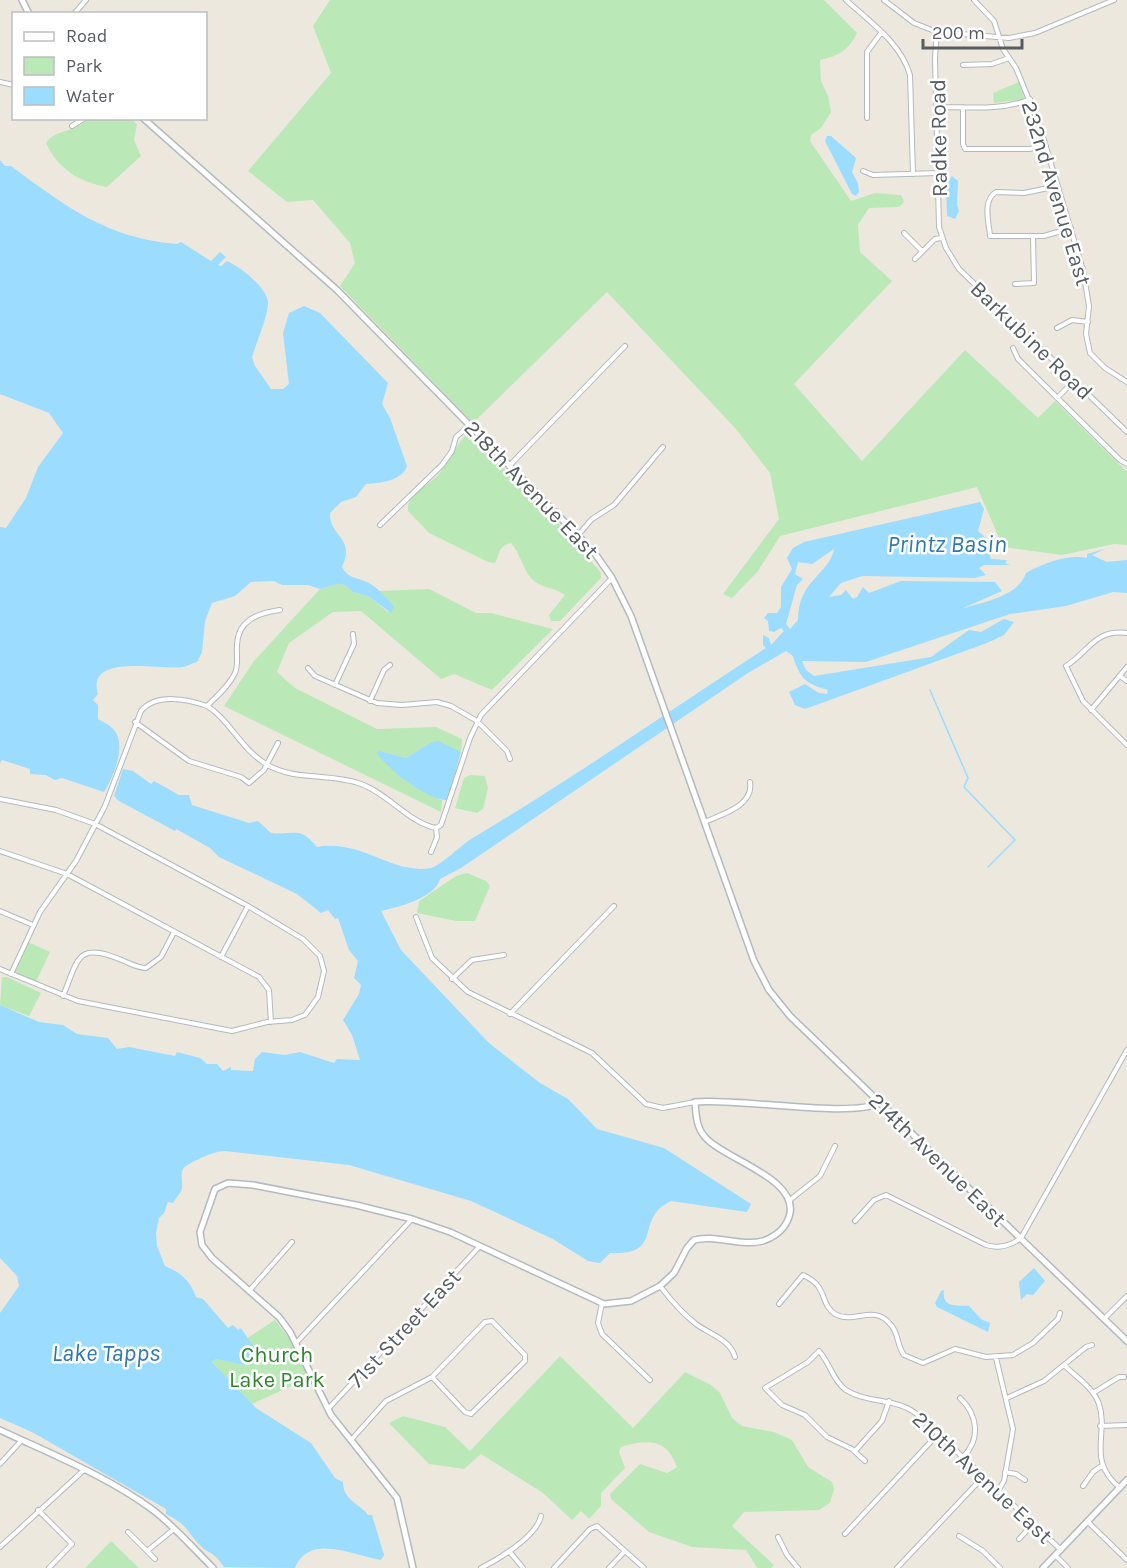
<svg xmlns="http://www.w3.org/2000/svg" width="1127" height="1568" font-family="Karla,sans-serif">
	<rect width="100%" height="100%" fill="#ede8de"/>
	<path fill="#bbe8b7" d="M330,0H824L857,33C848,51 838,56 820,60L821,81L828,96L831,112L821,128L811,135L810,141L851,201L875,193L901,195L904,202L899,207L869,208L858,225L860,252L892,281L794,384L862,461L965,350L1038,418L1055,401L1127,472V545L1114,544L1062,555L1003,547L977,487L780,536L758,571L732,598L723,594L779,519L770,473L736,429L607,292L473,423L340,286L355,263L350,243L313,200L287,202L248,171L331,73L313,26Z
		M1019,82L1024,96L1023,99L994,103L993,93Z
		M89,118L132,119L137,125L134,140L141,156L107,187C79,182 58,169 46,143C55,129 74,133 89,118Z
		M469,433L565,530L601,573V578L560,621H551L549,615L565,595C556,588 542,588 534,581C523,572 521,554 511,543C497,547 501,553 495,563L488,562L429,533L408,511C405,496 429,485 438,475C447,465 461,436 469,433Z
		M338,584L345,585L353,592L368,596L388,612L394,606L378,591L429,589L476,613H491L553,629L492,690L454,674L441,679L361,611L333,612L289,643L277,672L295,688L377,729L436,727L462,739L461,752L430,743L406,758L380,751L438,799L442,800L441,812L224,706L254,661L320,589Z
		M470,775L485,776L488,788L483,809L477,813L455,808L464,778Z
		M467,873L486,881L490,886L475,921H456L417,913L419,901L456,876Z
		M28,942L50,952L36,982L15,972Z
		M2,977H7L41,993L29,1016L0,1005Z
		M275,1320L292,1342L309,1378L252,1404L212,1362L216,1359L244,1365L246,1339Z
		M560,1356L633,1428L685,1372L711,1385L720,1393L732,1418L742,1426L774,1432L792,1440L808,1467L832,1482L834,1489L830,1503L819,1510L744,1512L732,1526L774,1565L771,1568H757L746,1550L692,1547L649,1532L611,1499L610,1494L640,1464L667,1473L677,1467C666,1437 646,1440 621,1447L619,1452L625,1468L601,1493V1506L589,1519L581,1511L572,1520L543,1493L481,1454L464,1469L429,1464L389,1423L403,1416L445,1427L470,1451Z
		M111,1541L139,1568H85Z"/>
	<path fill="#9bdcff" fill-rule="evenodd" d="M827,136H831L856,158L852,172L858,183L859,192L856,196L852,194L825,141Z
		M0,160L5,166H11C65,206 108,239 177,244L181,242L211,261L220,252L226,257L218,265L221,266L227,261C240,267 267,287 268,303C268,316 256,344 252,357L255,366L271,389H283L289,384L283,333L289,313L304,306L320,313L388,383L382,404L390,418L407,466C402,481 380,483 366,484L356,497L341,502L330,513C329,537 356,537 342,567C349,579 356,577 367,582C377,586 386,599 394,606L391,613L368,596L353,592L345,585L338,584L320,589L308,585H282L274,581L251,582L235,596L212,603L205,621L202,652L197,662C192,663 188,666 183,667C162,671 85,652 98,694L93,700L98,705V719C103,722 110,725 114,730C127,745 113,778 104,792L62,778L55,780L46,775L30,774V769L2,760L0,763V527L6,528L26,498L38,467L63,433L49,413L0,394Z
		M952,176L958,181L957,205L959,211L955,219L947,216L946,185Z
		M980,502L984,509L978,531L984,536L991,559L1007,560L1005,563L1010,565H984L979,568L986,575L975,578L862,576L841,583L829,597L841,595L846,590L853,599L857,597L863,587L869,593L901,581L995,582L1002,591L961,609C983,602 1018,597 1026,573C1043,564 1066,554 1087,558V554L1105,549L1092,555L1107,562L1127,560V593L1113,592L1066,606L1010,614L866,662L802,661L806,670L814,676L931,657L969,630L981,632L1004,619L1014,622L1004,635L987,643L805,709L795,705L789,692L805,684L819,693L827,694L828,690C804,683 800,678 793,656L786,651L748,673L461,868L440,879C435,898 398,907 381,911L401,950L489,1043L540,1083L568,1099L597,1129L664,1148L751,1204L747,1212L671,1201C667,1203 662,1206 659,1209C640,1228 659,1255 610,1253L600,1263L588,1261L553,1239L471,1201L349,1165L224,1151C214,1151 187,1163 183,1169C180,1175 183,1181 182,1188C181,1194 176,1197 173,1203L168,1202L164,1213L159,1218L156,1233L157,1246L165,1266C180,1272 191,1281 196,1297L203,1299L228,1328L233,1325L238,1330L241,1328L253,1346V1363L244,1365L216,1359L212,1362L256,1408L311,1443L335,1478L343,1482C343,1501 361,1504 368,1515H372L384,1555L381,1560C355,1556 309,1532 295,1568L224,1567C214,1551 207,1554 197,1542C184,1527 187,1525 166,1514V1509L32,1432L0,1418V1313L19,1286L17,1276L0,1258V1005L39,1022L63,1025L77,1034L108,1038L117,1049L129,1047L175,1056L177,1052L200,1058L207,1064H217L223,1071L231,1067V1070L253,1071L255,1059L262,1052L285,1055L300,1052L334,1063L337,1059L360,1060L352,1035L343,1020L359,994L361,985L354,978L358,961L349,950L338,918L335,919L328,910L321,913L297,894L219,857L210,848L176,829L175,831L119,801L114,796L123,769L133,771L151,784L154,781L179,795H189L192,805L249,823L258,821L271,833C294,836 299,825 317,847C362,839 392,875 431,868C438,867 462,845 471,839C572,779 668,712 766,648L763,645V635L769,638L771,645L784,631L781,628L774,632L769,631L768,621L764,618L768,613H777L781,607V587L792,569L787,558L793,548L804,542ZM834,549C829,575 798,580 798,620L790,629L786,624L797,585L803,579L795,574L798,562L812,564Z
		M438,741L461,752L448,800C430,802 386,768 377,753L380,751L406,758L430,743Z
		M1034,1268L1045,1281L1033,1295L1027,1294L1021,1300L1019,1282Z
		M944,1290C941,1309 958,1305 969,1306L981,1319L990,1323L988,1332L937,1307L935,1303L941,1291Z"/>
	<g fill="none" stroke-linecap="round" stroke-linejoin="round">
		<path stroke="#9bdcff" stroke-width="1.5" d="M930,690L968,778L964,787L1015,840L988,867"/>
		<g stroke="#b4b8bd" stroke-width="6">
			<path id="street" d="M846,0C870,22 901,43 910,75L913,174
				M884,0L914,23L937,32L1009,38L1035,33L1114,0
				M974,0L994,21L1003,49L1016,68L1040,127L1083,270L1089,306L1086,334L1090,353L1105,368L1127,382
				M74,14L86,0
				M937,32L935,58L939,227L946,248L959,269L1127,432
				M963,65L992,64L1009,58
				M0,82L14,85
				M938,107C967,107 1003,111 1030,99
				M963,107V144L965,149H1029L1046,146
				M867,118V52L881,33
				M72,126L85,118
				M863,171L873,175L939,173
				M1058,186L1024,193L996,192C982,200 989,223 990,236H1044L1071,228
				M904,233L922,251
				M915,259L935,239L941,238
				M1015,284L1034,283L1033,237
				M1057,328L1072,320L1088,322
				M1013,348L1018,359L1120,460L1127,464
				M1057,398L1075,380
				M510,465L625,346
				M380,525L442,465L452,451L456,437L470,425
				M579,534L592,519L614,505L663,447
				M1127,633C1094,629 1089,652 1066,666L1083,701L1127,745
				M308,668L315,676L377,703L402,705L437,702L451,706L477,721L507,751L510,759
				M1120,676L1127,681
				M335,685L354,644L353,634
				M370,701L384,670L390,665
				M207,706C229,719 240,748 266,764C293,781 331,773 361,784C387,793 411,824 436,828
				M1091,710L1127,667
				M135,722L189,761L241,777L249,783L264,770L278,743
				M0,799L56,810L95,824L248,906L303,939L320,956L324,971L318,997L305,1015L292,1020L267,1022L232,1031L78,1001L0,969
				M705,822C722,814 754,806 750,782
				M0,851L67,874L259,977L269,990L271,1022
				M431,852L437,837L436,828L441,825L470,738L481,715L612,578
				M0,911L33,925
				M416,917L432,958L468,992L592,1053L646,1104L663,1108L695,1102
				M221,957L248,906
				M11,974L40,912L76,861L105,806L141,711C156,693 187,699 207,706C217,696 229,686 235,673C239,664 236,655 237,645C238,620 258,613 280,610
				M452,979L472,960L504,955
				M63,996C79,957 77,941 124,961C131,964 138,968 146,968L161,957L174,932
				M510,1014L614,906
				M790,1200L820,1176L835,1146
				M855,1221L874,1200L886,1195L986,1245C999,1249 1010,1246 1021,1238L1127,1050
				M660,1286C670,1299 683,1314 696,1324C709,1334 730,1339 735,1357
				M249,1291L292,1242
				M602,1303L598,1323L602,1334L650,1380
				M779,1304L803,1275C809,1278 815,1281 818,1286C825,1295 824,1307 835,1314C854,1325 874,1303 891,1325C899,1334 897,1346 904,1355L923,1363L955,1349L986,1357L1013,1355L1033,1343L1058,1319L1060,1313
				M1104,1319L1127,1296
				M296,1343L412,1219
				M996,1358L1013,1429L1004,1481L998,1491
				M1064,1365C1076,1377 1093,1387 1099,1404C1109,1434 1086,1460 1120,1488
				M1093,1393L1119,1377H1124
				M960,1398C978,1415 981,1439 963,1457
				M1007,1398L1044,1381L1086,1347L1092,1345
				M328,1409L480,1246
				M1100,1426L1127,1425
				M351,1440L386,1401L432,1377L485,1322L492,1321L525,1355V1361L471,1414L465,1412L432,1377
				M855,1451L882,1421L889,1401
				M865,1461L852,1449L827,1437L805,1415L782,1405L765,1388L808,1362L819,1351C830,1363 833,1381 846,1390C868,1404 896,1397 918,1415L1061,1550
				M0,1464L22,1440
				M1005,1472L1016,1474L1025,1480
				M1083,1486L1093,1472L1103,1465
				M38,1510L72,1544L49,1568
				M1088,1522L1127,1560
				M128,1532L155,1559
				M845,1534L938,1434
				M959,1536L983,1551L1000,1568
				M778,1537L787,1555L798,1568
				M1019,1539L1033,1524
				M0,1547L84,1470
				M147,1551L174,1529
				M509,1551L523,1568
				M1055,1555L1068,1568
				M481,1568C499,1559 537,1536 541,1516
				M554,1568L590,1529L597,1526L644,1568
				M609,1568L625,1551
				M897,1568L983,1477"/>
		</g>
		<g stroke="#b4b9bf" stroke-width="8">
			<path id="secondary" d="M22,0L29,14
				M143,118L337,290L594,552L612,578L631,616L754,961L769,990L790,1016L1127,1341
				M0,1430C51,1454 107,1476 153,1510C175,1527 194,1549 213,1568
				M413,1568L397,1498L331,1415L290,1332L279,1317L212,1258L202,1245L200,1232L215,1189L228,1183L253,1185L356,1205L412,1219L450,1232L604,1304L631,1301L660,1286L674,1273L687,1248L694,1240C716,1234 740,1247 763,1241C774,1237 785,1229 789,1217C802,1179 723,1159 705,1137C696,1127 696,1114 695,1102C738,1098 850,1118 880,1103
				M1043,1568L1127,1480"/>
		</g>
		<use href="#street" stroke="#fff" stroke-width="4"/>
		<use href="#secondary" stroke="#fff" stroke-width="5"/>
	</g>
	<g text-anchor="middle" stroke-width="5" stroke-linejoin="round" paint-order="stroke">
		<g font-size="22" fill="#575c61" stroke="#fff">
			<text transform="translate(938 138) rotate(-91)" y="8">Radke Road</text>
			<text transform="translate(1057 193) rotate(73)" y="8">232nd Avenue East</text>
			<text transform="translate(1032 340) rotate(44)" y="8">Barkubine Road</text>
			<text transform="translate(532 489) rotate(46)" y="8">218th Avenue East</text>
			<text transform="translate(938 1159) rotate(44)" y="8">214th Avenue East</text>
			<text transform="translate(404 1328) rotate(-47)" y="8">71st Street East</text>
			<text transform="translate(983 1477) rotate(43)" y="8">210th Avenue East</text>
		</g>
		<g font-size="22" fill="#2e852c" stroke="#fff">
			<text x="277" y="1362">Church<tspan x="277" dy="25">Lake Park</tspan></text>
		</g>
		<g font-size="24" font-style="italic" fill="#2e79b1" stroke="#fff">
			<text x="947" y="552">Printz Basin</text>
			<text x="106" y="1361">Lake Tapps</text>
		</g>
	</g>
	<rect x="12" y="12" width="195" height="108" fill="#ffffff" stroke="#bcbec0" stroke-width="1.5"/>
	<rect x="24" y="32" width="30" height="9" fill="#ffffff" stroke="#bcbec0" stroke-width="1.5"/>
	<text x="66" y="42" font-size="18" fill="#575c61">Road</text>
	<rect x="24" y="57" width="30" height="18" fill="#bbe8b7" stroke="#bcbec0" stroke-width="1.5"/>
	<text x="66" y="72" font-size="18" fill="#575c61">Park</text>
	<rect x="24" y="87" width="30" height="18" fill="#9bdcff" stroke="#bcbec0" stroke-width="1.5"/>
	<text x="66" y="102" font-size="18" fill="#575c61">Water</text>
	<path d="M923 39v9h99v-9" fill="none" stroke="#575c61" stroke-width="3"/>
	<text x="932" y="39" font-size="18" fill="#575c61" stroke="#ffffff" stroke-width="4.5" paint-order="stroke">200 m</text>
</svg>
